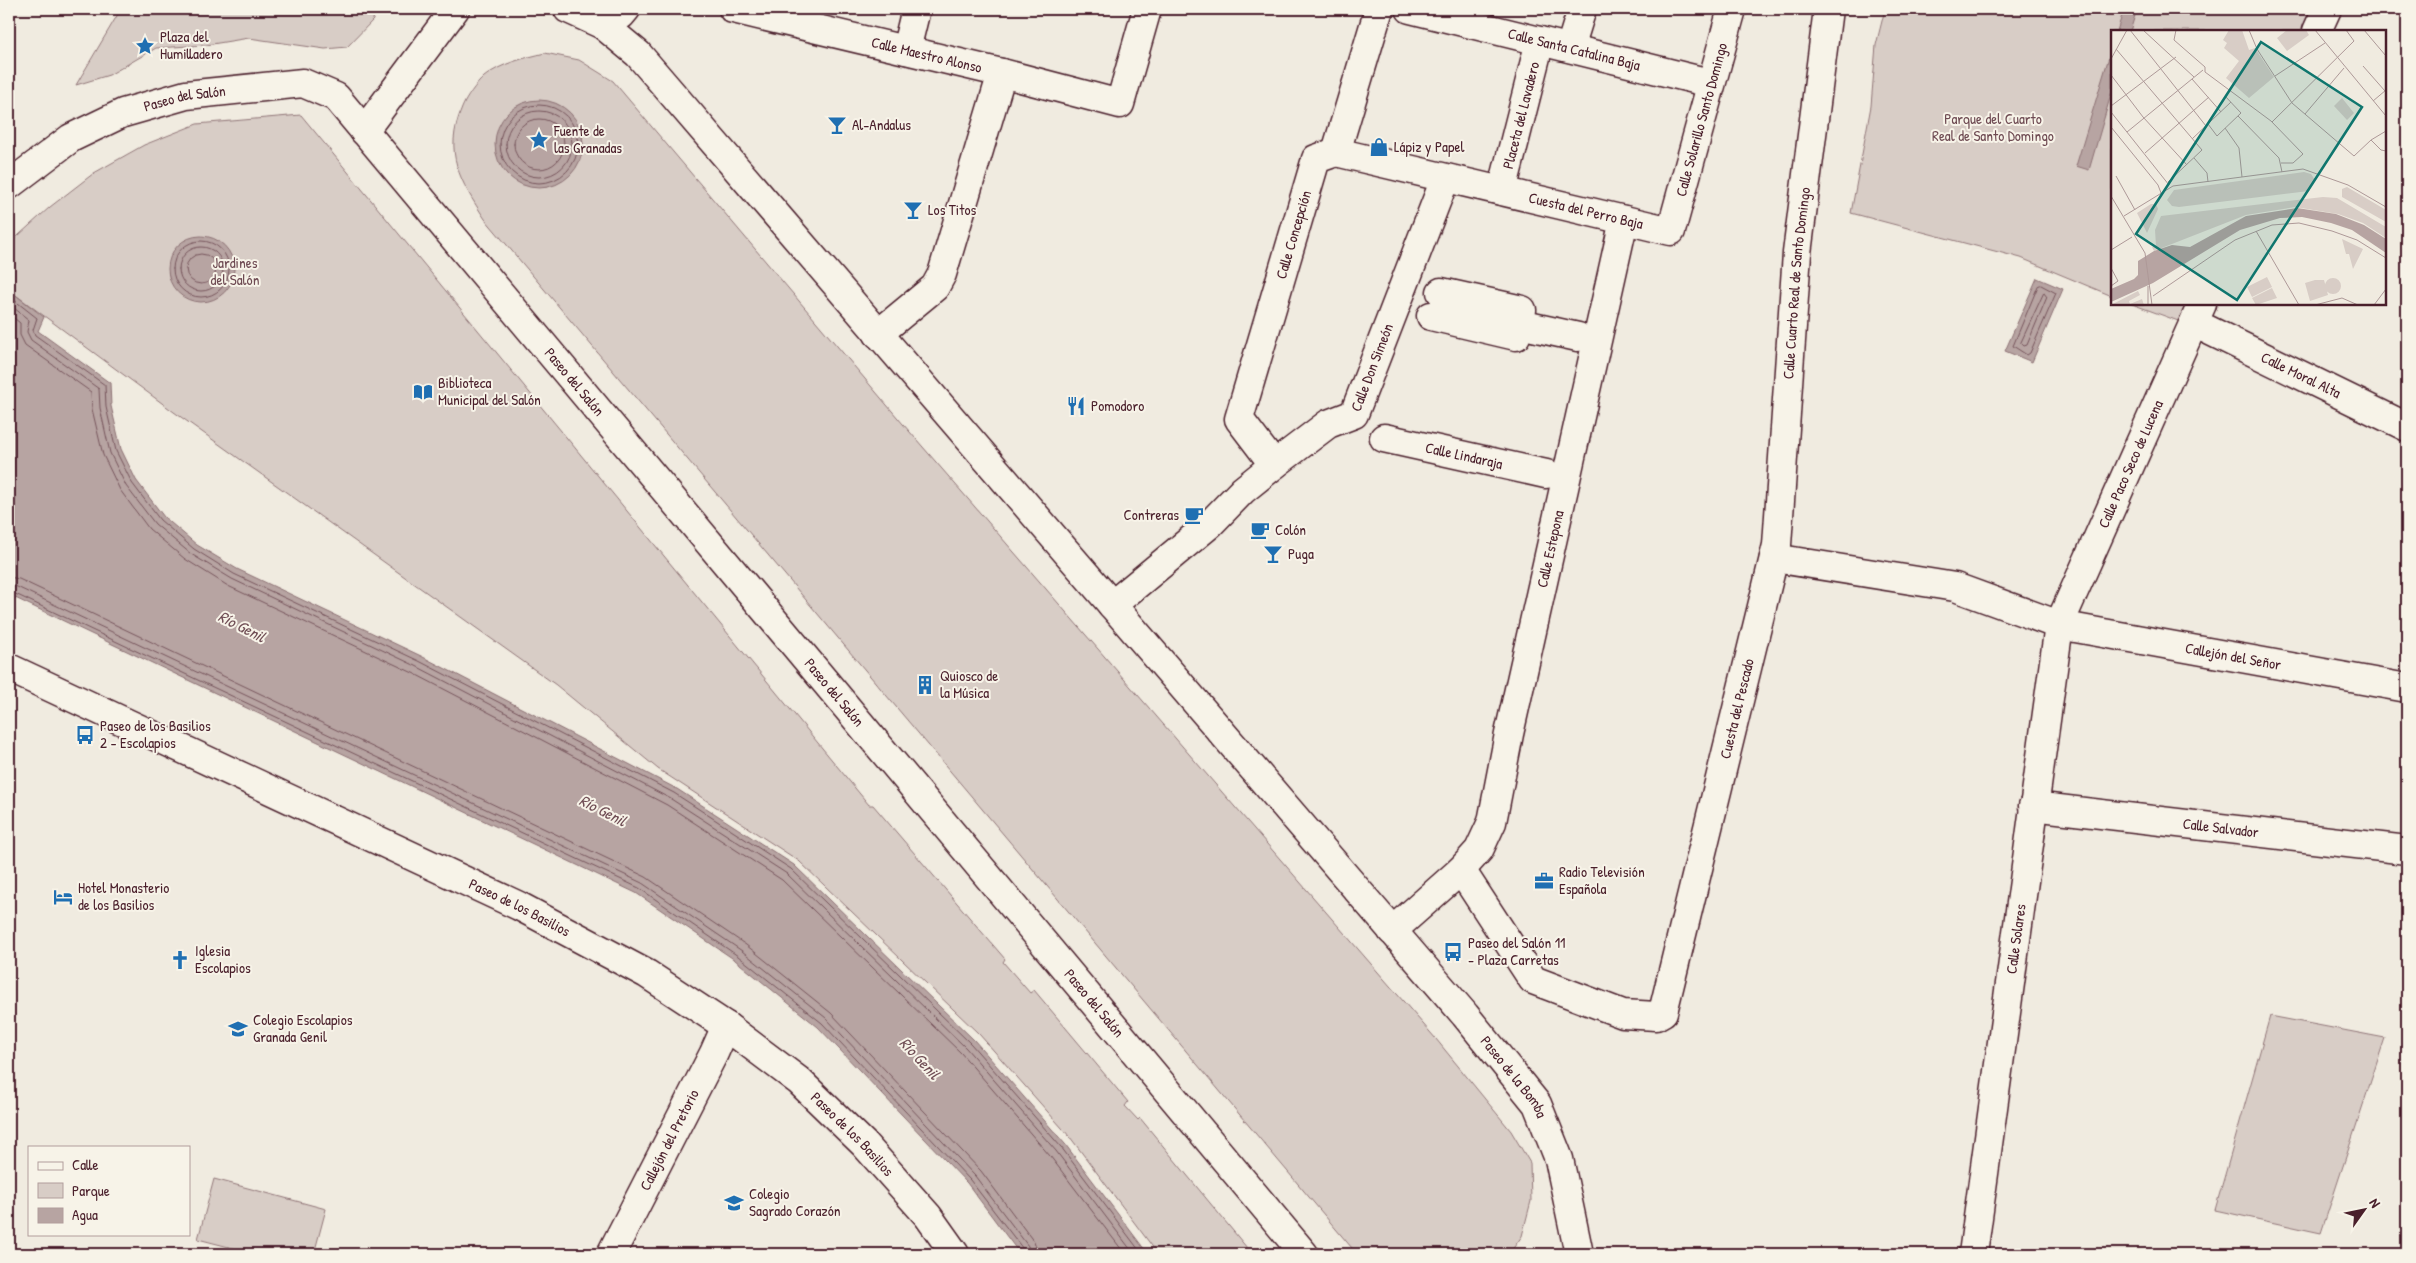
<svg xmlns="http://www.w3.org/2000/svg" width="2416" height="1263" font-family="'Patrick Hand',sans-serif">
	<rect width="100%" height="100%" fill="#f0ebe0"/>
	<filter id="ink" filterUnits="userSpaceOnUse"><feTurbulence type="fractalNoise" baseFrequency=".02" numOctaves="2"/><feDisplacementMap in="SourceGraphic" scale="10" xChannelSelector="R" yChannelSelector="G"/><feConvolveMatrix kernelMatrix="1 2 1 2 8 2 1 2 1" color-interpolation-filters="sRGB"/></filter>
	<g filter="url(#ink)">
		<path fill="#d8cdc6" stroke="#917678" d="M121,9H375L373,20L347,47L325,49L249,38L206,45L156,48L109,75L76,85Z
			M1885,9H2315L2305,31H2112V296L2021,258L1851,213L1871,106L1876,45Z
			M545,53L579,60L613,81L903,424L1436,1039L1511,1131L1530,1163L1531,1201L1522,1236L1509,1254H1357L485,219C460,181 443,153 462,108C466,98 476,84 484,77C501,63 525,58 545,53Z
			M301,115L869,805H873L1005,959L1003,962L1030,993L1034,990L1128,1102L1125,1106L1138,1120L1140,1118L1252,1254H1158L1070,1137L979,1034L799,861L658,769L556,685L174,412L9,290V244L50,207L94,173L144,145L197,124Z
			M2132,304H2189L2181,322Z
			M2270,1016L2385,1038L2321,1233L2215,1210Z
			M214,1179L326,1209L314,1254H256L198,1239Z"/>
		<path fill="#b7a4a2" stroke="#8b6f72" d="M2124,9H2137L2130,31H2117Z
			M2112,47V91L2089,170L2076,166Z
			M495 144a44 44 0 1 1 88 0a44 44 0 1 1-88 0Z
			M168 269a33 33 0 1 1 66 0a33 33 0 1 1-66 0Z
			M2037,278L2063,289L2032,362L2005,351Z
			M9,290L44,317L38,331L110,383L111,406L121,449L136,480L164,517L197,545L237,569L421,656L677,789L794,865L974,1040L1065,1144L1148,1254H1020L967,1183L818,1027L735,960L636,893L9,595Z"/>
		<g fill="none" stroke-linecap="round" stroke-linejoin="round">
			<path stroke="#76545b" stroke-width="1" d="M500 144a39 39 0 1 1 78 0a39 39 0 1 1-78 0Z
				M506 144a33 33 0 1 1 66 0a33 33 0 1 1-66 0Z
				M514 144a25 25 0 1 1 50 0a25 25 0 1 1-50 0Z
				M173 269a28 28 0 1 1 56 0a28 28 0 1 1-56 0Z
				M179 269a22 22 0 1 1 44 0a22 22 0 1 1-44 0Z
				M186 269a15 15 0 1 1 30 0a15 15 0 1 1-30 0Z
				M2041,285L2056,293L2030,353L2027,355L2013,346L2038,286Z
				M2044,293L2047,297L2027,345L2024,346L2021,343Z
				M9,296L37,318L33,330L35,335L105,385L106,407L116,451L132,483L160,520L194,549L234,574L419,661L674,793L791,869L971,1044L1061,1147L1142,1254
				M9,304L29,320L27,332L31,340L99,389L100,408L110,453L126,486L155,524L191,554L232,579L416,666L671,799L787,874L966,1048L1056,1151L1134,1254
				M9,314L20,323V335L25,345L91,392L92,409L103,455L120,490L149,529L185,559L228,586L413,673L667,805L782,880L961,1053L1050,1156L1125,1254
				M9,577L19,579L646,877L746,945L831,1013L981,1171L1034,1242L1038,1254
				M9,585L15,586L642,883L742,951L826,1018L975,1176L1028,1246L1030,1254
				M9,591L639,888L738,956L822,1023L970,1180L1023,1249L1024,1254"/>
			<g stroke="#4a1f2b" stroke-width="31">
				<g id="pedestrian">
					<path d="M364,131L455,9"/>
					<path id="s1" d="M9,185L71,138L123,113L186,95L303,83L336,97L1304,1254"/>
					<path d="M1431,316L1516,336L1522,310L1441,292"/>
					<path d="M1519,324L1578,337"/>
					<path id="s2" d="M1384,438L1546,474"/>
					<path id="s3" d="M1274,465L1239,419L1316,159L1336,152"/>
				</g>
			</g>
			<g stroke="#4a1f2b" stroke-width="31">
				<g id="minor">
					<path id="s4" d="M733,9L1002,73L1120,104L1147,9"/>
					<path id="s5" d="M1379,9L1336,152L1671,231L1732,9"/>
					<path id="s6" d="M1410,9L1710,83"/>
					<path d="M2317,31L2327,9"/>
					<path d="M1570,48L1582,9"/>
					<path d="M906,50L916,9"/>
					<path id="s7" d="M1502,191L1540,41"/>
					<path id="s8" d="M2194,323L2407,427"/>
					<path d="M878,334L935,287L942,274L1002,73"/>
					<path id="s9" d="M1774,558L1955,587L2059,625L2407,688"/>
					<path id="s10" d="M1112,605L1210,524L1243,490L1274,465L1328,424L1354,414L1445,179"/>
					<path id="s11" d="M2033,806L2407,850"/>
					<path id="s12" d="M1461,870L1533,980L1623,1014L1656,1016L1663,1012L1777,545L1797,253L1828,9"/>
					<path id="s13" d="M1392,931L1461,870L1479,850L1492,822L1509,734L1624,220"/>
					<path id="s14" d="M611,1254L714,1053L726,1026"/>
					<path id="s15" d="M1973,1254L2059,625L2202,304"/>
				</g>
			</g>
			<g stroke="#4a1f2b" stroke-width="31">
				<path id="tertiary" d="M603,25L621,15L626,9"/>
			</g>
			<g stroke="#4a1f2b" stroke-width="31">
				<g id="secondary">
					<path id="s16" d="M9,668L519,906L647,974L726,1026L799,1081L864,1144L928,1216L955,1254"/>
				</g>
			</g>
			<g stroke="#4a1f2b" stroke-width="31">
				<g id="primary">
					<path id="s17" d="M568,9L603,25L638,54L1465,1015L1537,1104L1559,1159L1579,1254"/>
				</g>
			</g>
			<use href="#pedestrian" stroke="#f7f3e8" stroke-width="28"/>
			<use href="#minor" stroke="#f7f3e8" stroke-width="28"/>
			<use href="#tertiary" stroke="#f7f3e8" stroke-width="28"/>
			<use href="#secondary" stroke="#f7f3e8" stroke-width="28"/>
			<use href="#primary" stroke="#f7f3e8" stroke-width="28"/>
		</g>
	</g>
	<defs>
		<g id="sight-bare" transform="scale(1.5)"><path d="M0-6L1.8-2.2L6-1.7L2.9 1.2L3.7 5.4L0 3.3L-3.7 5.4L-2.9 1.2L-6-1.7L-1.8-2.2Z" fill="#1f6fb2" stroke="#f7f3e8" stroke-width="2.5" paint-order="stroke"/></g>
		<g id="bar-bare" transform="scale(1.5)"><path d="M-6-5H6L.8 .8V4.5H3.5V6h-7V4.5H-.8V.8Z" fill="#1f6fb2" stroke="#f7f3e8" stroke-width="2.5" paint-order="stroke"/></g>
		<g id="shop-bare" transform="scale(1.5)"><path d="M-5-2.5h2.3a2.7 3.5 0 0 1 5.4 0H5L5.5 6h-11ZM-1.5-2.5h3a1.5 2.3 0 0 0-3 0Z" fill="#1f6fb2" stroke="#f7f3e8" stroke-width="2.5" paint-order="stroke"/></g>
		<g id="library-bare" transform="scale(1.5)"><path d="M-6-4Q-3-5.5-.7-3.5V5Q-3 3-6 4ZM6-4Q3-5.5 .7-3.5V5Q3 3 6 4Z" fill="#1f6fb2" stroke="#f7f3e8" stroke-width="2.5" paint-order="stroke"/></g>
		<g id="restaurant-bare" transform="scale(1.5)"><path d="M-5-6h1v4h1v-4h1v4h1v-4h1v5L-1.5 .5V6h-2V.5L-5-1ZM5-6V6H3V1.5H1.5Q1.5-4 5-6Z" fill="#1f6fb2" stroke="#f7f3e8" stroke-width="2.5" paint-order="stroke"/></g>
		<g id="cafe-bare" transform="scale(1.5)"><path d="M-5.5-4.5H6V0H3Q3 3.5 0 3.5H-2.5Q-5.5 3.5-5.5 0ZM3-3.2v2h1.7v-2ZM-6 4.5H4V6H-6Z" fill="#1f6fb2" stroke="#f7f3e8" stroke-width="2.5" paint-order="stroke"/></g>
		<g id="building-bare" transform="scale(1.5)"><path d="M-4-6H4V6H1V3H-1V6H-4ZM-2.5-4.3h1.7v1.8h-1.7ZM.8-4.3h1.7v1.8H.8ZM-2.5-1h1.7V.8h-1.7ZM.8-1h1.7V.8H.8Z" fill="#1f6fb2" stroke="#f7f3e8" stroke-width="2.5" paint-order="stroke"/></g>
		<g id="bus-bare" transform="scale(1.5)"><path d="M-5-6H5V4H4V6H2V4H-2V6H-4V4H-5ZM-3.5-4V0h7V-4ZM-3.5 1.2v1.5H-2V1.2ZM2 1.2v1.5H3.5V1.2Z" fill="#1f6fb2" stroke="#f7f3e8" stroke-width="2.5" paint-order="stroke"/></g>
		<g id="office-bare" transform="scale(1.5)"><path d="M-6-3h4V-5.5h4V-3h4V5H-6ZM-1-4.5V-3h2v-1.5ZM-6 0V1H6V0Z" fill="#1f6fb2" stroke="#f7f3e8" stroke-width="2.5" paint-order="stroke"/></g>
		<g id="hotel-bare" transform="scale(1.5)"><path d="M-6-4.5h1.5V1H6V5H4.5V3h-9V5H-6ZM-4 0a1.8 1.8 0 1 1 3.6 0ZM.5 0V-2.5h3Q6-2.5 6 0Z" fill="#1f6fb2" stroke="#f7f3e8" stroke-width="2.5" paint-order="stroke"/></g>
		<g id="church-bare" transform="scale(1.5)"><path d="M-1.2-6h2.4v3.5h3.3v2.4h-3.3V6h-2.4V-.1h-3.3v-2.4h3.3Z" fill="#1f6fb2" stroke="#f7f3e8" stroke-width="2.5" paint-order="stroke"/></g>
		<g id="school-bare" transform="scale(1.5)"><path d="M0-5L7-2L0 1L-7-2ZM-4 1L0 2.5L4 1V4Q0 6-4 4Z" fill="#1f6fb2" stroke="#f7f3e8" stroke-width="2.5" paint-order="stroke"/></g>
	</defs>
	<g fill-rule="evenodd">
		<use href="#sight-bare" x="145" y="46"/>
		<use href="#bar-bare" x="837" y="125"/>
		<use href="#sight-bare" x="539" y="140"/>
		<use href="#shop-bare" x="1379" y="147"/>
		<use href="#bar-bare" x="913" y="210"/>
		<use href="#library-bare" x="423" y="392"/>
		<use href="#restaurant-bare" x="1076" y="406"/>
		<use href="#cafe-bare" x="1194" y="515"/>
		<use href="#cafe-bare" x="1260" y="530"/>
		<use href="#bar-bare" x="1273" y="554"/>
		<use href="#building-bare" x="925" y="685"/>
		<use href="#bus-bare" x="85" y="735"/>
		<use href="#office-bare" x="1544" y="881"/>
		<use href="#hotel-bare" x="63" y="897"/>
		<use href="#bus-bare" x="1453" y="952"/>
		<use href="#church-bare" x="180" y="960"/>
		<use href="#school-bare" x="238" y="1029"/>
		<use href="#school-bare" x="734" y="1203"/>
	</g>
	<g text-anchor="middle" stroke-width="4" stroke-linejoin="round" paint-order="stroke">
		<g font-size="15" fill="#4a1f2b" stroke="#f7f3e8" text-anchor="start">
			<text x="160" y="42">Plaza del<tspan x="160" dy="17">Humilladero</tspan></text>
			<text x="852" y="130">Al-Andalus</text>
			<text x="554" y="136">Fuente de<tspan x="554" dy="17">las Granadas</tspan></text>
			<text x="1394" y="152">Lápiz y Papel</text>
			<text x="928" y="215">Los Titos</text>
			<text x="438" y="388">Biblioteca<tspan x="438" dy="17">Municipal del Salón</tspan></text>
			<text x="1091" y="411">Pomodoro</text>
			<text x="1179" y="520" text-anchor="end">Contreras</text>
			<text x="1275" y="535">Colón</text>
			<text x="1288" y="559">Puga</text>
			<text x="940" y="681">Quiosco de<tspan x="940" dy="17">la Música</tspan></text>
			<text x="100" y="731">Paseo de los Basilios<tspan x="100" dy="17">2 - Escolapios</tspan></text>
			<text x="1559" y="877">Radio Televisión<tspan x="1559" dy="17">Española</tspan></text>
			<text x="78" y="893">Hotel Monasterio<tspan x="78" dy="17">de los Basilios</tspan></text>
			<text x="1468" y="948">Paseo del Salón 11<tspan x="1468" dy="17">- Plaza Carretas</tspan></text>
			<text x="195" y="956">Iglesia<tspan x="195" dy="17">Escolapios</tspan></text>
			<text x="253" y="1025">Colegio Escolapios<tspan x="253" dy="17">Granada Genil</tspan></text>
			<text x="749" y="1199">Colegio<tspan x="749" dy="17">Sagrado Corazón</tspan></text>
		</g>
		<g font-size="15" fill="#4a1f2b" stroke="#f7f3e8">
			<text dy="5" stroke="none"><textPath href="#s6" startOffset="169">Calle Santa Catalina Baja</textPath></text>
			<text dy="5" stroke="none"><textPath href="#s4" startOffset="199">Calle Maestro Alonso</textPath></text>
			<text dy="5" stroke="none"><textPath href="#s1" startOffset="199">Paseo del Salón</textPath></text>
			<text dy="5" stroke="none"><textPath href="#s7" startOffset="78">Placeta del Lavadero</textPath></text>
			<text dy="5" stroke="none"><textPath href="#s5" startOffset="609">Calle Solarillo Santo Domingo</textPath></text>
			<text dy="5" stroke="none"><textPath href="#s5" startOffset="406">Cuesta del Perro Baja</textPath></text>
			<text dy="5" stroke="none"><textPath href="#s3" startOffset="250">Calle Concepción</textPath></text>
			<text dy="5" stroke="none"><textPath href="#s12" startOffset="1012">Calle Cuarto Real de Santo Domingo</textPath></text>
			<text dy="5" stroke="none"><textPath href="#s10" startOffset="360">Calle Don Simeón</textPath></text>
			<text dy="5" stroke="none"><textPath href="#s8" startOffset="119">Calle Moral Alta</textPath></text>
			<text dy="5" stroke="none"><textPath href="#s1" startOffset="726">Paseo del Salón</textPath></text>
			<text dy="5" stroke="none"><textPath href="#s2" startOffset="82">Calle Lindaraja</textPath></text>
			<text dy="5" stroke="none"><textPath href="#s15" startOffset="811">Calle Paco Seco de Lucena</textPath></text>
			<text dy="5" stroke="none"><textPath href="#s13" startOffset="429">Calle Estepona</textPath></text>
			<text dy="5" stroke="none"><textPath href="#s9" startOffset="471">Callejón del Señor</textPath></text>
			<text dy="5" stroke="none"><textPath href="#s1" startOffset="1131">Paseo del Salón</textPath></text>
			<text dy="5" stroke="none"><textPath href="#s12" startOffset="581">Cuesta del Pescado</textPath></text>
			<text dy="5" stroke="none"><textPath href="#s11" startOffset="189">Calle Salvador</textPath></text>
			<text dy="5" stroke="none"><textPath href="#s16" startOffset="564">Paseo de los Basilios</textPath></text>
			<text dy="5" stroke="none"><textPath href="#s15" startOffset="318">Calle Solares</textPath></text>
			<text dy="5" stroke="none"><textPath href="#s1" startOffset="1536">Paseo del Salón</textPath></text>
			<text dy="5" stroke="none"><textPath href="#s17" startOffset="1431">Paseo de la Bomba</textPath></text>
			<text dy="5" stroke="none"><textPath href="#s16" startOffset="969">Paseo de los Basilios</textPath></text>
			<text dy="5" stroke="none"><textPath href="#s14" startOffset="128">Callejón del Pretorio</textPath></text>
		</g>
		<g font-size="15" fill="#6e4a52" stroke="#f7f3e8">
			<text x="1993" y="124">Parque del Cuarto<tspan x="1993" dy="17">Real de Santo Domingo</tspan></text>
			<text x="235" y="268">Jardines<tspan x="235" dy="17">del Salón</tspan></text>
		</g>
		<g font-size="16" font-style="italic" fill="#704e55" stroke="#f7f3e8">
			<text transform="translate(242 626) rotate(27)" y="6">Río Genil</text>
			<text transform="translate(603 810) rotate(27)" y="6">Río Genil</text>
			<text transform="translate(920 1058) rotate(47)" y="6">Río Genil</text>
		</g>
	</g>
	<g transform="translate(2111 30)">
		<rect width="275" height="275" fill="#f0ebe0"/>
		<path d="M118,0H131L138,20L144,18L163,47L138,68L115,48L128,31L113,18L116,13L112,10ZM176,0H195L198,5L176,21L166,8ZM231,68L243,83L236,90L223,76ZM193,142L200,144L204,150L198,161L68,177L61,176L56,170L63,160ZM236,157L275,180V192L231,167V159ZM212,167L226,168L275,197V208L252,193L227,184L184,177L135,185L43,221L41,217L45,216L44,200L50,186ZM40,174H45L47,179L36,203L26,183ZM231,209L252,219L242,239L238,224H235ZM156,247L161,257L141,267L136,257ZM214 256a8 8 0 1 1 16 0a8 8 0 1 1-16 0ZM204,250H213L217,265L199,271L194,253ZM161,258L166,268L145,275L141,268ZM27,261L29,265L18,271L19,274L31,269L33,275H0Z" fill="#d8cdc6"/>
		<path d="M186,178L225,184L253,195L275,209V223L241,200L220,193L191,187L169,188L129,200L42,253L0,272V259L23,249L27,245V231L43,221L61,215L79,217L135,186Z" fill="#b7a4a2"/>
		<path fill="none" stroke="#ae9998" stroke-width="1" d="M19,0L95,96M32,0L83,47M65,0L63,10L94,37V42L160,91L192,124L182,133H170M138,0L146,19L181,73L243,126L260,110L275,101M204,0L275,86M253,0L275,26M5,19L91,120L57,152M0,29L16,0M252,36L274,61M0,45L32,87L76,135M164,46L214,13M81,49L110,82M262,71L275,60M0,76L65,27M0,82L58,155M194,84L233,38M127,86L168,128L171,142M161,92L243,11L235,0M97,94L106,106L130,83L114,66M0,97L47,155L50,163M114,98L128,118L131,147M16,102L92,40M81,109L120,72M260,110L270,120L275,121M34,123L98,67M83,128L96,143L97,152M5,146L24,180M0,166L34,223L41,275M13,186L62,156L192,139L237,155L275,177M145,201L188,275M0,220L21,207M0,238L7,251L0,256M42,266L124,210L161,195L188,193L221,201L246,210L275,228M37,275V256M204,275L231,268L247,275M263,275L275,259"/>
		<path fill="#0f766e" fill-opacity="0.15" stroke="#0f766e" stroke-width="2.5" d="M150,12L251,77L126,270L25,204Z"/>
		<rect width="275" height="275" fill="none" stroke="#4a1f2b" stroke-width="2.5"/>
	</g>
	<rect width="2416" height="1263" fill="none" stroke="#f7f3e8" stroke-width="30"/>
	<rect x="15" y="15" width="2386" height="1233" fill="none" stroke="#4a1f2b" stroke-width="2" filter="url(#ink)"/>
	<rect x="28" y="1146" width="162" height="90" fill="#f7f3e8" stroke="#b29e9c"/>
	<rect x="38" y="1162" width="25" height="8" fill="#f7f3e8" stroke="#b29e9c"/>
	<text x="72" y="1170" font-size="15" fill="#4a1f2b">Calle</text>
	<rect x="38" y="1183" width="25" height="15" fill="#d8cdc6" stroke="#b29e9c"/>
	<text x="72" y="1196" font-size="15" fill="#4a1f2b">Parque</text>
	<rect x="38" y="1208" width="25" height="15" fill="#b7a4a2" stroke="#b29e9c"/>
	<text x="72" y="1220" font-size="15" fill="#4a1f2b">Agua</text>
	<g transform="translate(2364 1210) rotate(57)" stroke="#f7f3e8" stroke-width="4" paint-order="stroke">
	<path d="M0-4L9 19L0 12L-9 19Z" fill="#4a1f2b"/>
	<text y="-8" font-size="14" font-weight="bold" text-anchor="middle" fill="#4a1f2b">N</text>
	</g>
</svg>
